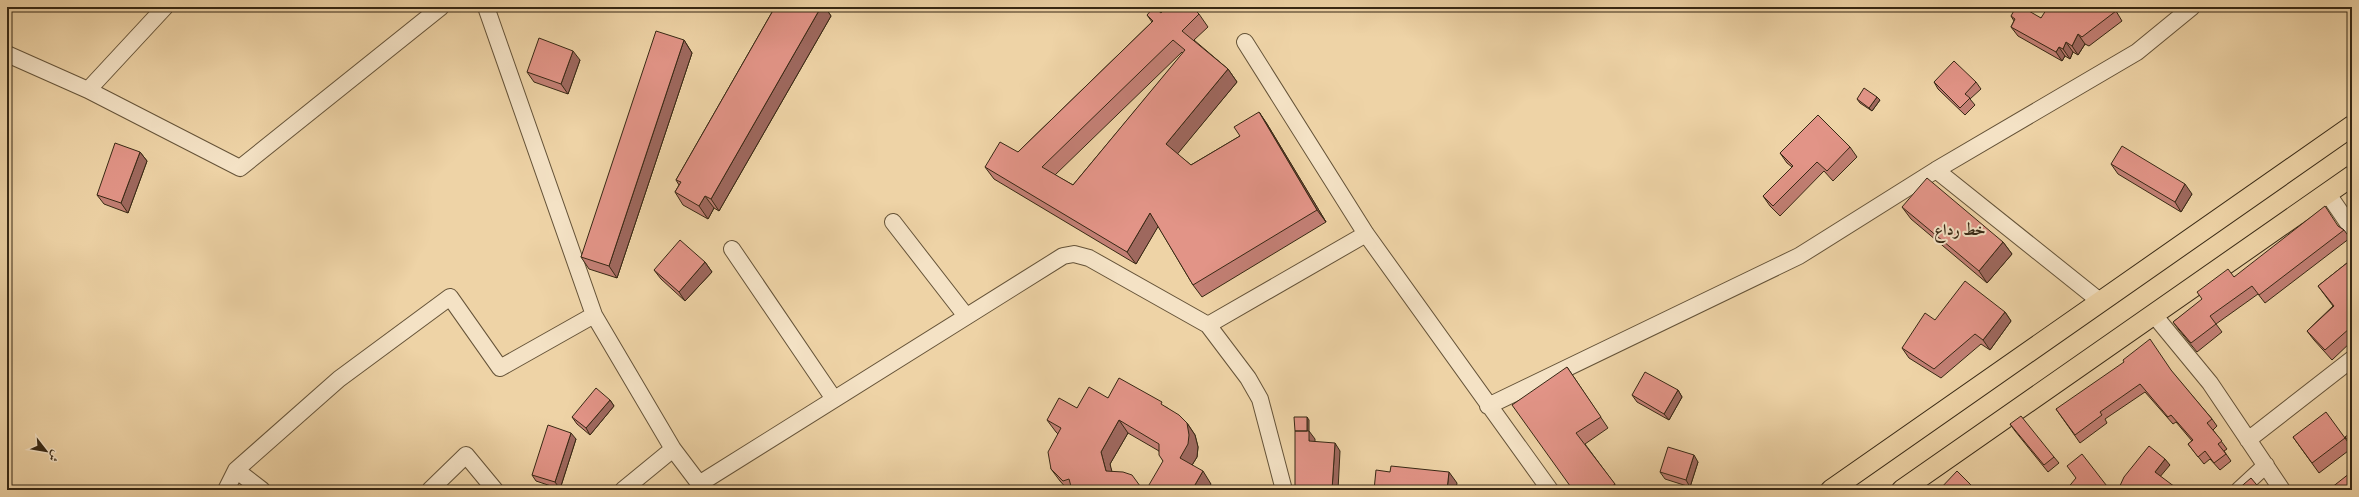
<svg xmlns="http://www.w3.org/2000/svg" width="2359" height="497" font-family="Vollkorn,Amiri,serif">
	<rect width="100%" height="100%" fill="#eed3a6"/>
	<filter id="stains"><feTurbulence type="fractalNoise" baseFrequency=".005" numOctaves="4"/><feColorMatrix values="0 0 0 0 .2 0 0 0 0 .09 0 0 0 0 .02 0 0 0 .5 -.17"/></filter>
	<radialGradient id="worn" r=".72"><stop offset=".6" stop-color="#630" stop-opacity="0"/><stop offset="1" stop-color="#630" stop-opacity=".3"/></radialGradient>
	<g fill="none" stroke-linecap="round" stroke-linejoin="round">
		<g stroke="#655338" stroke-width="18">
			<path id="minor" d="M486,7L594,315L673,449L704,490
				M1245,42L1366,234L1550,490
				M7,54L88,90L240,168L441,7
				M88,90L165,7
				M1936,170L2101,302
				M2328,194L2352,229
				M893,222L966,316
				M732,249L834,399
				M2154,315L2210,383L2282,490
				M1208,325L1248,378L1260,399L1284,490
				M1488,406L1799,256L1936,170L2137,52L2192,7
				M2248,440L2352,359
				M236,470L262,490
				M699,484L1063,256L1074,254L1089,258L1208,325L1366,234
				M226,490L236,470L339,379L450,297L500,368L594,315
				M430,490L466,455L495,490
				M623,490L673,449
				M2239,490L2266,465"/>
		</g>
		<g stroke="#372814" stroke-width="22">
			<path id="major" d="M1831,490L2352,126
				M1902,490L2352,176"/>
		</g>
		<use href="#minor" stroke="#f4e2c5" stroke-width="16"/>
		<use href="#major" stroke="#eed3a6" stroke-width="20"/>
	</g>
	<path fill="#c27f74" stroke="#372814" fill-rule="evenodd" d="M775,7H825L831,16L719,211L714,208L708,219L683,205L675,192L679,185L676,180Z
		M2116,11L2122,21L2089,46L2085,44L2078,55L2073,52L2070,59L2065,56L2062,61L2018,36L2011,27L2014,21L2011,16L2041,18Z
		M1161,13L1199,14L1208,27L1194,40L1228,69L1237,82L1177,154L1191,165L1240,136L1259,112L1267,124L1326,222L1202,297L1193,285L1158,226L1136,264L994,179L985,167L1018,152L1152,22L1147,15ZM1182,52L1183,53L1073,185L1055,175Z
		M684,40L692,53L617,278L589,269L581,257Z
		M580,60L568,94L534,82L527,72Z
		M1934,82H1976L1981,89L1970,99L1975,105L1965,115L1938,89Z
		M1877,97L1880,100L1872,111L1860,103L1857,99Z
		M1850,147L1857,157L1833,181L1824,171L1780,216L1770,206L1763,196L1792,167L1787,163L1780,153Z
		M140,152L147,161L128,213L104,204L97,195Z
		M2111,164L2192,194L2181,212L2118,174Z
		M1902,207L2003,242L2012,254L1987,283L1911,219Z
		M2338,226L2344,230L2350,238L2265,303L2258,294L2216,324L2222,332L2197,352L2179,330L2173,322L2234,277Z
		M2352,259V341L2332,360L2314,340L2307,331L2333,306L2318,286Z
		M705,262L712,272L685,301L661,279L654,270Z
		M2005,312L2011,321L1990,350L1981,344L1941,378L1909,358L1902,348L1935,320Z
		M1567,367L1608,428L1585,444L1619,490H1572Z
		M2172,372L2212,419L2217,426L2213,430L2227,449L2224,451L2231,461L2220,470L2210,459L2204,464L2188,444L2192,441L2176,422L2173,424L2145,392L2105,419L2107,423L2080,443L2056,409Z
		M1678,390L1682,397L1669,420L1637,402L1632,395Z
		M1108,398L1166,407L1187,423L1195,435L1198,447L1197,457L1192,465L1211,484L1163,461L1159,451L1128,433L1110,464L1111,471L1143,490H1068L1060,481L1051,469L1058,434L1056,432L1047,420L1077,408Z
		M610,400L614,406L590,435L577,424L572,417Z
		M2010,424L2054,457L2059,463L2048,472L2015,431Z
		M2293,437L2345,438L2352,448L2319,473Z
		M576,439L560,489L536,481L532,475Z
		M1698,462L1690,487L1665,479L1660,472Z"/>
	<path fill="#9e685e" stroke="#372814" d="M821,7H825L831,16L719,211L711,199Z
		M2078,34L2085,44L2078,55L2072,46Z
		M684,40L692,53L617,278L609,266Z
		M2066,42L2073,52L2070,59L2063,49Z
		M2059,47L2065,56L2062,61L2056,52Z
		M573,51L580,60L568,94L561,84Z
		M1228,69L1237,82L1175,157L1166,144Z
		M1877,97L1880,100L1872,111L1869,108Z
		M1259,112L1267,124L1326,222L1317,210Z
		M140,152L147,161L128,213L121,203Z
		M2185,184L2192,194L2181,212L2175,202Z
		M705,196L714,208L708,219L699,206Z
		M1150,213L1159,225L1136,264L1127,252Z
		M2003,242L2012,254L1987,283L1979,271Z
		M705,262L712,272L685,301L679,292Z
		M2005,312L2011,321L1990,350L1983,340Z
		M1678,390L1682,397L1669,420L1664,414Z
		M610,400L614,406L590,435L586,428Z
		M1307,417L1309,420V431L1315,439V449L1309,441L1307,431Z
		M1119,420L1128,433L1110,464L1115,483L1106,471L1101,452Z
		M1187,423L1195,435L1198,447L1197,457L1189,470L1180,458Z
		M571,433L576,439L560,489L555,482Z
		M1335,443L1340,451L1338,490H1332Z
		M1694,455L1698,462L1690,487L1686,480Z
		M2165,459L2170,465L2159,478L2155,472Z
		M1203,471L1211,484L1208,490H1192Z
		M1449,472L1457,483L1456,490H1447Z"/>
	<path fill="#e29487" stroke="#372814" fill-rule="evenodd" d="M775,7H821L711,199L705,196L699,206L675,192L681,182L676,180Z
		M1154,7L1161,13L1167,7H1192L1199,14L1182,31L1228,69L1166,144L1191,165L1240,136L1234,127L1259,112L1317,210L1193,285L1150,213L1127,252L985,167L1000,142L1018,152L1153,21L1147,15ZM1173,40L1185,50L1073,185L1042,167Z
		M2016,7H2022L2041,18L2048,7H2109L2116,11L2082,37L2078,34L2072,46L2066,42L2063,49L2059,47L2056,52L2011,27L2015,19L2011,16Z
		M656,31L684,40L609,266L581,257Z
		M539,38L573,51L561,84L527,72Z
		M1954,61L1976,82L1965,94L1970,98L1960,108L1934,82Z
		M1864,88L1877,97L1869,108L1857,99Z
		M1818,115L1850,147L1827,171L1817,162L1773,206L1763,196L1793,166L1780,153Z
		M115,143L140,152L121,203L97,195Z
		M2122,146L2185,184L2175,202L2111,164Z
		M1927,178L2003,242L1979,271L1902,207Z
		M2325,206L2338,226L2344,230L2259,295L2252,286L2210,316L2216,324L2191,343L2173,322L2202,299L2197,292L2228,269L2234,277Z
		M680,240L705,262L679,292L654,270Z
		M2352,259V331L2350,328L2325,350L2307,331L2334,306L2318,286Z
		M1965,281L2005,312L1983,340L1975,334L1934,369L1902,348L1925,313L1935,320Z
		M2150,339L2171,370L2212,419L2207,423L2222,441L2218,444L2226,454L2214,463L2205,451L2198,457L2188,444L2193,440L2171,415L2168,417L2140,384L2100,412L2102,415L2075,435L2056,409L2124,362L2123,360Z
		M1567,367L1601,417L1576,433L1615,484L1607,490H1573L1512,405Z
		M1645,372L1678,390L1664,414L1632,395Z
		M1119,378L1162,402L1161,404L1179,415L1187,423L1189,435L1188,444L1180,458L1203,471L1192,490H1146L1163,461L1159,455V444L1119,420L1101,452L1106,471L1123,472L1132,475L1143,490H1072L1069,479L1063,481L1051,469L1048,452L1061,428L1047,420L1059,398L1077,408L1089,387L1108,398Z
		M596,388L610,400L586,428L572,417Z
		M2326,412L2345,438L2312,463L2293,437Z
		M2021,416L2054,457L2044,465L2010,424Z
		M1294,417H1307V431H1295Z
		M548,425L571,433L555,482L532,475Z
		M1295,431H1309V441L1335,443L1332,490H1295Z
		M2352,432V445L2345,437Z
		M2149,446L2165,459L2155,472L2179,490H2118L2124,477Z
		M1668,447L1694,455L1686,480L1660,472Z
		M2082,454L2110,490H2066L2076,478L2067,466Z
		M1391,466L1449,472L1447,490H1374L1376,470L1390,472Z
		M1957,471L1974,488L1973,490H1939Z
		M2350,473L2352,475V490H2333L2331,488Z
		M2251,478L2261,490H2237Z
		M1930,488L1932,490H1928Z"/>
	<g text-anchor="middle" stroke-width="4" stroke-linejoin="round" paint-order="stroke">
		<g font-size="16" font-weight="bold" fill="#372814" stroke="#f4e2c5">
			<text x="1960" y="235">خط رداع</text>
		</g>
	</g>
	<rect width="2359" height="497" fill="none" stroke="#eed3a6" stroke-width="24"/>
	<rect x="8" y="8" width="2343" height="481" fill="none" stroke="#372814" stroke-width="2"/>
	<rect x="12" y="12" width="2335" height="473" fill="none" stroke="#372814"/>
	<g transform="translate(46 451) rotate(121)" stroke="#f4e2c5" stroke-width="3" paint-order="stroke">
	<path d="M0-3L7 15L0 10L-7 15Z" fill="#372814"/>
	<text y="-6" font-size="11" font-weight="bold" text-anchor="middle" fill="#372814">ش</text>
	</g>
	<rect width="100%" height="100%" filter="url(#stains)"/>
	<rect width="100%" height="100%" fill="url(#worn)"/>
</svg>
